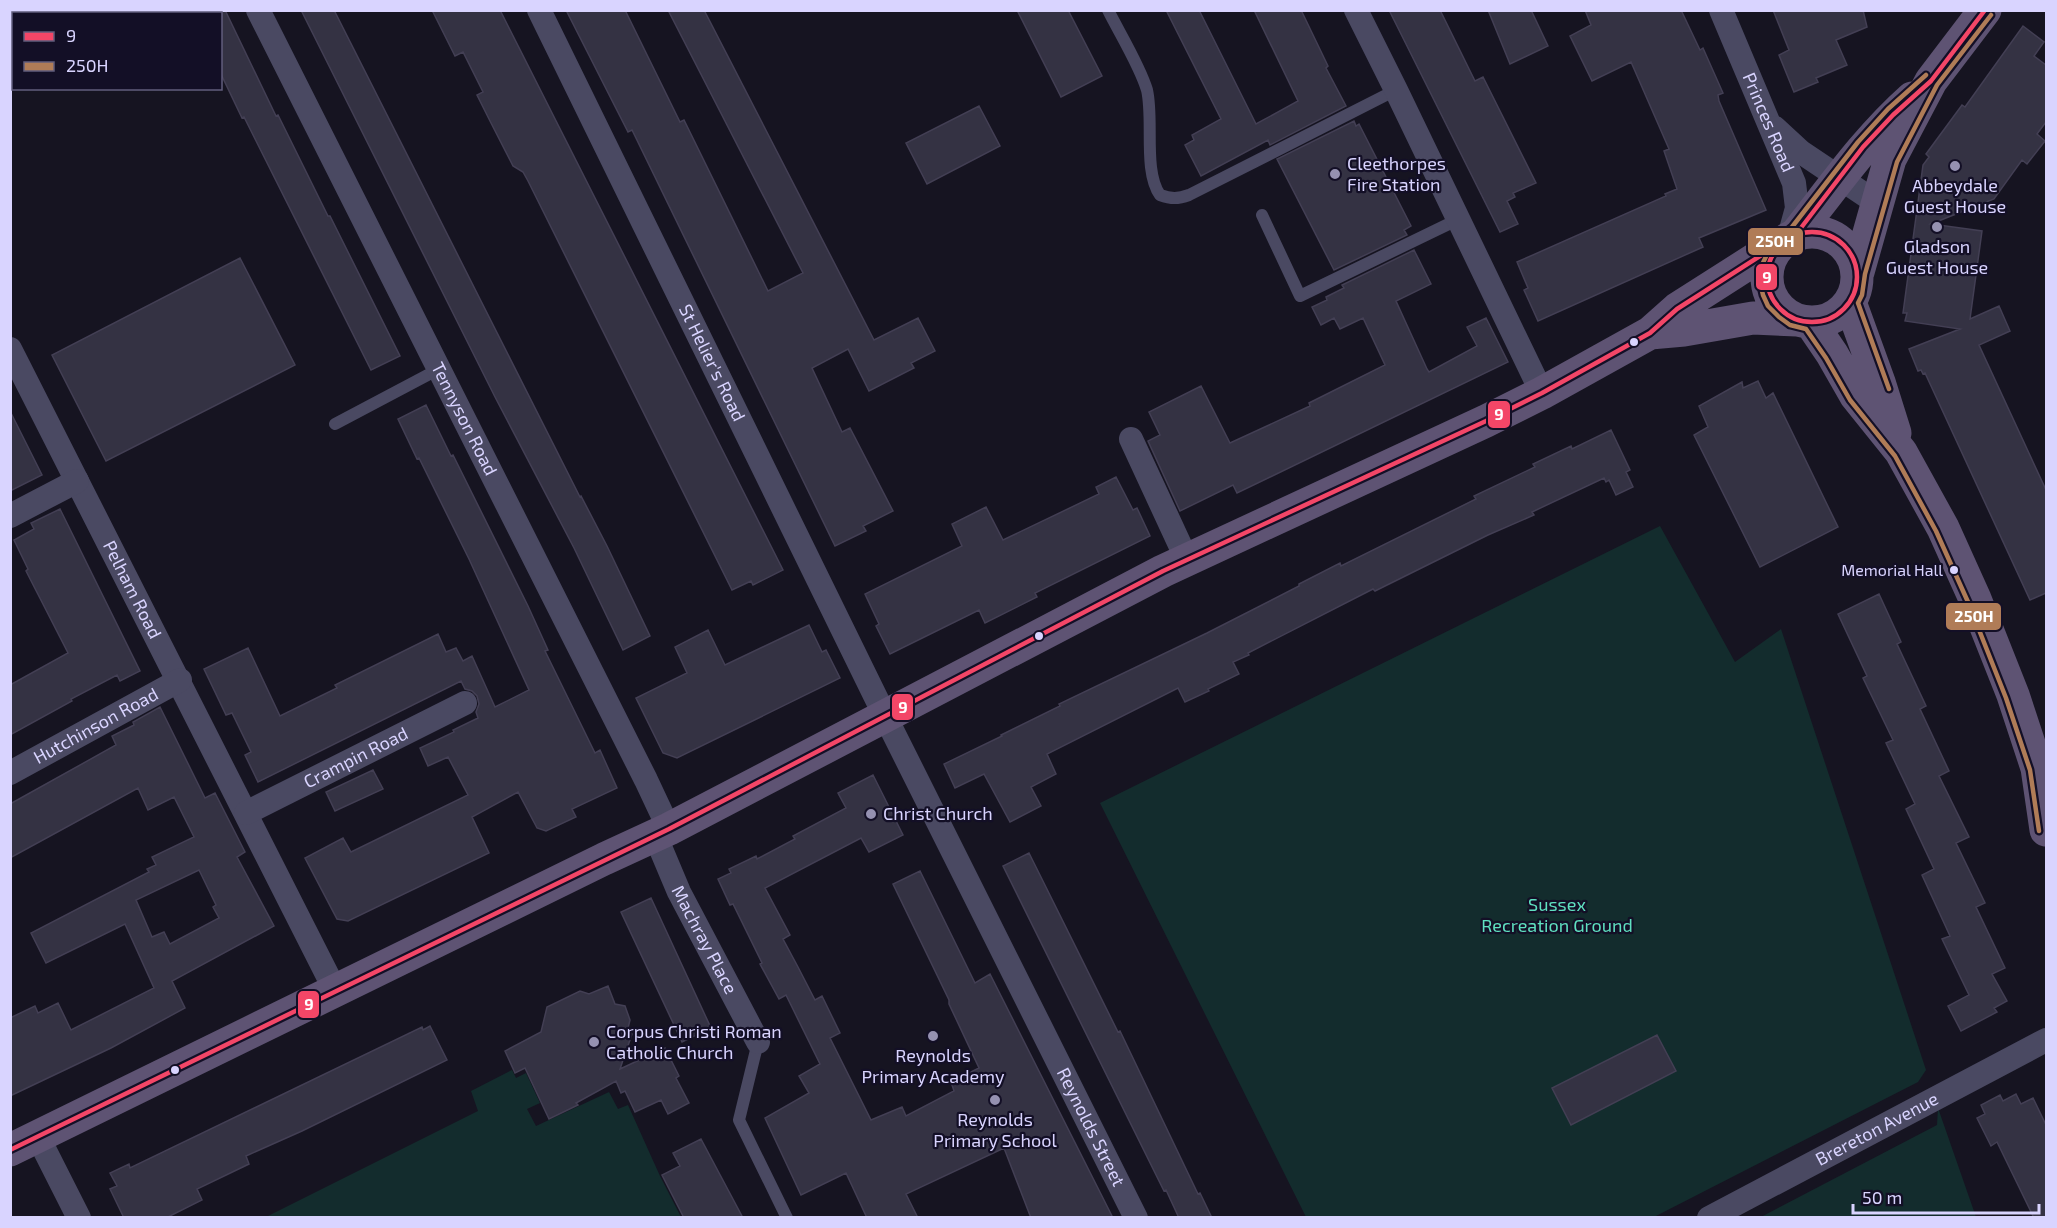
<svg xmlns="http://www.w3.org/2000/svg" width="2057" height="1228" font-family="'Exo 2',sans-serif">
	<rect width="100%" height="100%" fill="#161421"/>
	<path fill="#132c2d" d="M1660,526L1735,662L1781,629L1926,1070L1918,1082L1654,1217H1306L1100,803Z
		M512,1070L516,1078L526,1073L540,1103L527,1109L536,1126L609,1092L618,1109L628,1105L660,1176L681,1217H266L478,1111L471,1091Z
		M1938,1108L1976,1217L1759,1218L1937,1125Z"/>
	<path fill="#343243" stroke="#433f54" stroke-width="1.5" fill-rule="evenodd" d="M220,10H225L276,116L278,115L328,216H330L400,356L371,370L244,117L242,118L220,72Z
		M301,10H334L580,497L581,496L607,546L650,636L623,650L574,548L495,397Z
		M432,10H500L783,570L753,585L751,581L732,590L528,181L523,172L513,166L491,123L477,95L483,92L463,52L455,56Z
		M566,10H625L680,122L684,120L768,291L803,273L668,10H704L874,340L918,318L935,351L911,363L914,368L869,391L848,349L812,368L842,432L850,428L893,511L863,526L866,531L835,546L632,130L628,132Z
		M1017,10H1068L1102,76L1061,97Z
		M1166,10H1199L1256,124L1298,101L1254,10H1301L1328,66L1326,68L1346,106L1270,145L1268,140L1201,176L1185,145L1194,140L1192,135L1221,119Z
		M1389,10H1440L1475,81L1483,77L1536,183L1513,193L1515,197L1507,201L1518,224L1500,232Z
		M1488,10H1531L1548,46L1510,64Z
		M1585,10H1681L1700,50L1703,48L1723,93L1718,95L1719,101L1766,210L1699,238L1703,247L1538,321L1524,290L1528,288L1517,262L1666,196L1665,194L1677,189L1664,151L1669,149L1631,62L1592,81L1570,36L1591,25Z
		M1773,10H1863L1867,27L1836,40L1847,65L1816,78L1818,82L1794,92L1779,55L1789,50Z
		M2023,26L2044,42L2034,56L2046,65V122L2037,134L2045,141L2027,164L2022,160L1994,199L1931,224L1982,231L1970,319L1999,306L2010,331L1979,345L2046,490V593L2030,600L1925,373L1923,374L1921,370L1918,371L1909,349L1960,329L1905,321L1907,313H1903L1923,165L1929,157L1926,154L1962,105L1965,107Z
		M979,106L1000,146L927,184L906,143Z
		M1354,121L1356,126L1359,124L1411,226L1404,230L1407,235L1334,270L1277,159Z
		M1414,250L1431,284L1396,301L1427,369L1429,372L1477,346L1467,327L1486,318L1508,362L1237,493L1233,485L1180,511L1148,441L1160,435L1149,412L1201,386L1230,443L1310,406L1309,403L1385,365L1363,318L1340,329L1334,318L1321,325L1312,307L1327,300L1326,297L1344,288L1342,285Z
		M240,258L295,365L106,461L52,355Z
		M1758,381L1766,398L1773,393L1838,527L1760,567L1694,435L1708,427L1699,406L1742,382L1743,388Z
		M426,405L451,456L453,455L528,606L548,650L545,651L595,753L600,750L617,788L572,809L576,817L546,831L537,828L518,792L472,817L489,853L348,921L337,919L305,858L343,838L351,852L468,795L448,757L428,766L420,748L454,732L453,730L478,718L476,712L479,704L477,696L472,691L465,689L461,681L258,782L245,755L251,752L232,713L226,715L204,669L248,648L280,716L337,688L335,685L438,634L446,652L456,648L463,661L472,656L495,707L529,690L469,559L419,458L417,459L398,419Z
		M10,411L42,475L10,491Z
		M1611,430L1630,470L1626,472L1633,487L1616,495L1609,480L1606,482L1604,478L1532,512L1534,515L1488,535L1375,591L1373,589L1248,653L1249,655L1233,662L1239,674L1208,689L1209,691L1185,702L1178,688L1047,754L1056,774L1031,787L1041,806L1010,822L984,774L955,788L944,764L1002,736L1001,735L1060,706L1059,704L1207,633L1299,586V584L1340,563L1341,566L1476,499L1474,496L1535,467L1533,464L1571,446L1572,449Z
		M1116,477L1133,510L1137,508L1150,536L1035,593L1037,597L985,623L979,610L890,654L876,626L879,624L865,594L962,546L952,524L986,507L1003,540L1099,494L1096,487Z
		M60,509L140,671L120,681L117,675L71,699L72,701L10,735V685L68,653L26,571L28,569L14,540L34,529L31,523Z
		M1879,594L1901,642L1897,644L1926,706L1920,709L1949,771L1939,776L1969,837L1956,843L1985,903L1976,907L2005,968L1992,974L2007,1001L1994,1008L1997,1012L1961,1031L1948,1006L1969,995L1942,939L1950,936L1922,875L1934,869L1906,809L1915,804L1886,743L1893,740L1863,678L1867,676L1838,614Z
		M809,625L822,652L826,650L840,678L677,758L663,753L636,698L687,673L675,647L708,630L725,665Z
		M160,707L205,798L215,793L245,852L237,857L274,926L172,981L185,1008L111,1048L10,1096V1018L35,1006L38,1013L58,1003L71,1030L154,988L125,924L46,963L31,933L149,872L147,869L156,865L152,857L194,837L174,797L148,810L138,788L10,858V804L116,745L112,736L134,725L133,722ZM199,870L216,905L213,907L219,918L170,944L164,932L152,937L136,900Z
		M373,770L383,789L335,811L326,792Z
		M873,775L903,835L869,852L861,838L765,888L790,935L783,939L798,967L815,1000L822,996L840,1033L830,1038L871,1120L902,1107L906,1116L954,1091L951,1082L979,1068L949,1004V1000L893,884L920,871L975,983L990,974L1113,1218H1031L1004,1148L906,1194L918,1218H867L846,1173L801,1195L765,1118L809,1093L799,1076L820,1064L786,995L779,999L760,964L762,963L733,904L730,905L718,879L731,873L729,869L756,856L757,859L795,839L793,836L846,808L838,793Z
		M1029,853L1118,1032L1120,1031L1198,1194L1200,1193L1212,1218H1179L1166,1190L1164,1191L1003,866Z
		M651,898L711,1028L682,1042L621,912Z
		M608,986L615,1004L625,1006L630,1020L628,1028L632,1034L620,1069L665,1048L679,1076L676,1078L689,1103L668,1114L661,1100L635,1112L625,1091L621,1093L616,1081L576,1103L578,1105L549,1119L525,1068L515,1073L505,1051L541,1032L547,1007L580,991L589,994Z
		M430,1026L447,1060L302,1131L246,1156L249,1164L197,1189L202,1200L166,1218H124L110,1189L117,1186L110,1173L129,1164L130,1168L422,1027L423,1030Z
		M1657,1035L1676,1071L1571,1125L1552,1088Z
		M2016,1094L2021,1104L2033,1098L2046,1125V1218H2034L1997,1142L1991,1146L1977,1118L1985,1114L1981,1105L2000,1095L2003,1101Z
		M701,1139L743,1218H684L662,1175L680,1166L673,1153Z"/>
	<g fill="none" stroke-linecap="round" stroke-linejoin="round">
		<path stroke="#4a4962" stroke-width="12" d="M1108,10C1120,34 1140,66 1147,90C1154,120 1143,171 1160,195C1171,199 1178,199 1189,195L1396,90
			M1262,215L1300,296L1459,219
			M335,424L439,369
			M758,1042L739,1120L787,1218"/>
		<g stroke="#4a4962" stroke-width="24">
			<path id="s1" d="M258,10L646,780L669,829"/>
			<path id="s2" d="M539,10L885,716L1136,1218"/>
			<path d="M1356,10L1396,90L1542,393"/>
			<path id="s3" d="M1721,10L1794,183L1797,208L1789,237"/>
			<path d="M1775,128L1801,152L1877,203"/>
			<path id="s4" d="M10,349L336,992"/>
			<path d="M1131,439L1187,560"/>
			<path d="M10,516L77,481"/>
			<path id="s5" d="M10,773L180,680"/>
			<path id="s6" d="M246,813L465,703"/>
			<path id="s7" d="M655,835L679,892L758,1042"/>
			<path d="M38,1137L79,1218"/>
			<path id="s8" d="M1709,1218L2046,1040"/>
		</g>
		<path stroke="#5e5373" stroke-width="33" d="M1767 277a45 45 0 1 1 90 0a45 45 0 1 1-90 0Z
			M1797,233C1833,187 1867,138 1912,98
			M1858,272L1890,159L1931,81L1985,10
			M1850,302L1879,382L1895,433
			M1811,323L1832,354L1856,396L1901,452L1943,528L1975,599L2013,695L2037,768L2046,830
			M1650,333L1684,330L1753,318L1797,320
			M10,1150L604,859L669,829L1163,571L1486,421L1542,393L1650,333L1677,309L1782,242"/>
		<g stroke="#130f26" stroke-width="9">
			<path id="bus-1" d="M1767 277a45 45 0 1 1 90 0a45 45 0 1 1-90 0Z
				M1797,233L1863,147L1893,115L1931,81L1985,10
				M10,1150L669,829L1163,571L1486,421L1542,393L1650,333L1677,309L1782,242"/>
		</g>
		<g stroke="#130f26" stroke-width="9">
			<path id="bus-2" d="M1926,75L1888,109L1858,142L1792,227L1772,244L1761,267L1760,282L1763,295L1768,306L1779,317L1790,325L1806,329L1826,358L1850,400L1895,456L1936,531L1968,602L2006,698L2030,770L2039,831
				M1889,389L1858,303L1862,295L1865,274L1897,162L1937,85L1991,15"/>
		</g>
		<use href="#bus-1" stroke="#f34667" stroke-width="4.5"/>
		<use href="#bus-2" stroke="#b07c57" stroke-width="4.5"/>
	</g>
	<g fill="#9591b1" stroke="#130f26" stroke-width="2">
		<circle cx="1955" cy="166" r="6"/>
		<circle cx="1335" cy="174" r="6"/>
		<circle cx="1937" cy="227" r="6"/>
		<circle cx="871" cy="814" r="6"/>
		<circle cx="933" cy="1036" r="6"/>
		<circle cx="594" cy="1042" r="6"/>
		<circle cx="995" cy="1100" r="6"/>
	</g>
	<g fill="#d9d4ff" stroke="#130f26" stroke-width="2">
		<circle cx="1634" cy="342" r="5"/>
		<circle cx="1954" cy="570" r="5"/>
		<circle cx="1039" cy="636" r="5"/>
		<circle cx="175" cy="1070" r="5"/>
	</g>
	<g text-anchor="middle" stroke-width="4.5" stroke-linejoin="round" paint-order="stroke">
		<g font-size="16" fill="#d9d4ff" stroke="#130f26" text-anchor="end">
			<text x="1943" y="576">Memorial Hall</text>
		</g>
		<g font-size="18" fill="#d9d4ff" stroke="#130f26">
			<text dy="6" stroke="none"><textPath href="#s3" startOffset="122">Princes Road</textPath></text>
			<text dy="6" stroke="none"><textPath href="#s2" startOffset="393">St Helier's Road</textPath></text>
			<text dy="6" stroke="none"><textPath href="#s1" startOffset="458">Tennyson Road</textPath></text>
			<text dy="6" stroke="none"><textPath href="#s4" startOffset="270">Pelham Road</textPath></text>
			<text dy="6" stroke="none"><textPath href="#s5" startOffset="98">Hutchinson Road</textPath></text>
			<text dy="6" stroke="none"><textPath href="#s6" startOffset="123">Crampin Road</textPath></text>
			<text dy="6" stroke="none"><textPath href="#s7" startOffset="116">Machray Place</textPath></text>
			<text dy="6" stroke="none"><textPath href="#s2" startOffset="1246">Reynolds Street</textPath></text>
			<text dy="6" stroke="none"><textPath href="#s8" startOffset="190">Brereton Avenue</textPath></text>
		</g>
		<g font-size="18" fill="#d9d4ff" stroke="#130f26">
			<text x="1347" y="170" text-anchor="start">Cleethorpes<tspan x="1347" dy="21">Fire Station</tspan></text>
			<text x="1955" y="192">Abbeydale<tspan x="1955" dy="21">Guest House</tspan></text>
			<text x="1937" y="253">Gladson<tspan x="1937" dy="21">Guest House</tspan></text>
			<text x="883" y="820" text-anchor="start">Christ Church</text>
			<text x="606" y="1038" text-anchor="start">Corpus Christi Roman<tspan x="606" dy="21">Catholic Church</tspan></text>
			<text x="933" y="1062">Reynolds<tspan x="933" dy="21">Primary Academy</tspan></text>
			<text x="995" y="1126">Reynolds<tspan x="995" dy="21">Primary School</tspan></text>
		</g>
		<g font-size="18" fill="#5fe0c0" stroke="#130f26">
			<text x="1557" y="911">Sussex<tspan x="1557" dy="21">Recreation Ground</tspan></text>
		</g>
	</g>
	<g stroke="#130f26" stroke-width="2">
		<rect x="1747" y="227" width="57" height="29" rx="6" fill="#b07c57"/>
		<rect x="1755" y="263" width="23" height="28" rx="6" fill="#f34667"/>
		<rect x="1487" y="400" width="24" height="29" rx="6" fill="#f34667"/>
		<rect x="1945" y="602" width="57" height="29" rx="6" fill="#b07c57"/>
		<rect x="891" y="693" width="23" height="28" rx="6" fill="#f34667"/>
		<rect x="297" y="990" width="23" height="29" rx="6" fill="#f34667"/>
	</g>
	<g font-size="16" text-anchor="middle" font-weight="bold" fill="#fff">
		<text x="1775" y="247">250H</text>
		<text x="1767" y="283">9</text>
		<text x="1499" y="420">9</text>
		<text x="1974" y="622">250H</text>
		<text x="903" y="713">9</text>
		<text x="309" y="1010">9</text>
	</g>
	<rect width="2057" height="1228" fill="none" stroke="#d9d4ff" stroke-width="24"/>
	<rect x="12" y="12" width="210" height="78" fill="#130f26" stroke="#625e7d" stroke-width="1.5"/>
	<rect x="24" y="32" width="30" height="9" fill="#f34667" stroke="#625e7d" stroke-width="1.5"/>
	<text x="66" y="42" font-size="18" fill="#d9d4ff">9</text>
	<rect x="24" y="62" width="30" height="9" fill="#b07c57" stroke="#625e7d" stroke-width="1.5"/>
	<text x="66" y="72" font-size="18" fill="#d9d4ff">250H</text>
	<path d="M1853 1204v9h186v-9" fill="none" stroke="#d9d4ff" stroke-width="3"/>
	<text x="1862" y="1204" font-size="18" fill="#d9d4ff" stroke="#130f26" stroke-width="4.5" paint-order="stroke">50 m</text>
</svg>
